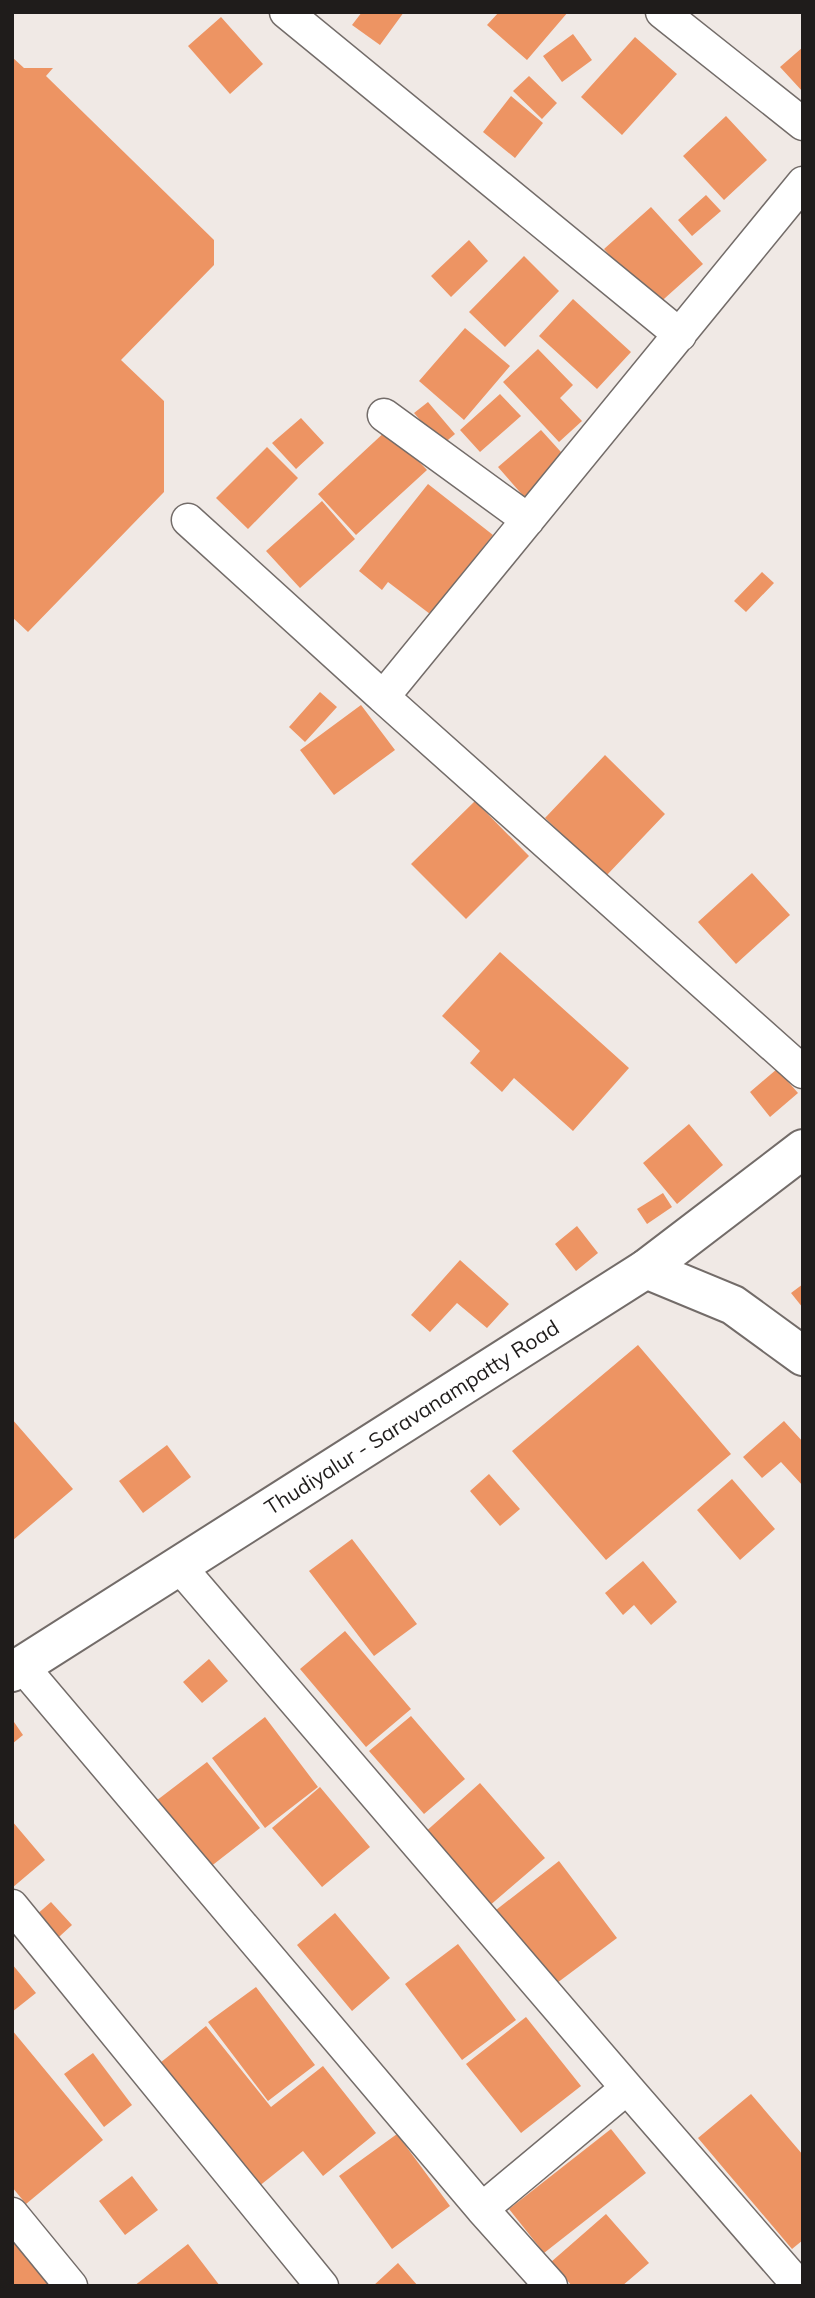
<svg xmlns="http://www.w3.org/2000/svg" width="815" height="2298" font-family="Mulish,sans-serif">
	<rect width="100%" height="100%" fill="#f0e9e5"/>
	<path fill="#ed9463" d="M362,12H404L380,45L352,25Z
		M499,12H568L527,60L487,25Z
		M221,17L263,64L230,94L188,46Z
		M573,34L592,60L562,82L543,56Z
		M635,37L677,74L622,135L581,97Z
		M803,47V92L780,67Z
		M12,57L24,68H53L46,76L214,240V265L121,360L164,401V492L28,632L12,617Z
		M529,76L557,103L542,119L513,91Z
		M511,96L543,123L515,158L483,132Z
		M726,116L767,160L724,200L683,156Z
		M706,195L721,211L692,236L678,220Z
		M651,207L703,264L655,307L604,249Z
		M469,240L488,261L451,297L431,276Z
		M524,256L559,291L505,347L469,312Z
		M573,299L631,352L597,389L539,336Z
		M465,328L510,366L464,420L419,381Z
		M538,349L573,385L560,398L582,421L559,442L503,382Z
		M500,394L521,416L480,452L460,430Z
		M428,402L455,434L442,445L414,413Z
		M301,418L324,443L296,469L272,443Z
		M388,429L427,470L356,535L318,494Z
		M541,430L570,462L526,499L498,467Z
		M267,447L298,478L248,529L216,498Z
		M428,484L493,535L430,614L388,582L382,590L359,571Z
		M322,501L355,539L300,588L266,551Z
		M762,572L774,583L746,612L734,601Z
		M320,692L337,707L305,742L289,727Z
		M361,705L395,750L334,795L300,750Z
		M605,755L665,814L606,876L545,818Z
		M475,801L529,856L466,919L411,864Z
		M752,873L790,915L736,964L698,922Z
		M500,952L629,1068L573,1131L514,1078L502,1092L470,1063L480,1051L442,1016Z
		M777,1069L798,1093L770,1117L750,1092Z
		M689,1124L723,1165L677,1204L643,1163Z
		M663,1193L672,1207L647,1224L637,1209Z
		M577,1226L598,1253L576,1271L555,1244Z
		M460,1260L509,1304L487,1328L457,1303L430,1332L411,1315Z
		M803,1284V1308L791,1293Z
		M638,1345L731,1454L606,1560L512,1451Z
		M12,1419L73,1489L12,1541Z
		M784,1421L803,1442V1486L781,1462L762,1478L743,1457Z
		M167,1445L191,1477L143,1513L119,1481Z
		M489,1474L520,1509L500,1526L470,1491Z
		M732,1479L775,1529L740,1560L697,1510Z
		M352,1539L417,1624L374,1656L309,1571Z
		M643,1561L677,1602L651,1625L634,1605L623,1615L605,1593Z
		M345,1631L411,1709L366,1747L300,1669Z
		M209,1659L228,1681L202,1703L183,1682Z
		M411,1716L465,1779L424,1814L369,1751Z
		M265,1717L318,1787L265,1828L212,1758Z
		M14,1722L23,1735L12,1744V1723Z
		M207,1762L260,1828L205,1871L152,1804Z
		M480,1783L545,1858L488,1907L423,1834Z
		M320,1787L370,1847L322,1887L272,1828Z
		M12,1821L45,1860L12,1888Z
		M559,1861L617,1938L553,1986L496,1910Z
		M51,1902L72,1925L48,1947L27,1923Z
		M335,1913L390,1978L352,2011L297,1945Z
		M458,1944L516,2020L462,2060L405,1984Z
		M12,1964L36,1993L12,2012Z
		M256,1987L315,2065L268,2101L208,2022Z
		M526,2017L581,2086L521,2133L466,2064Z
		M206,2026L271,2107L323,2066L376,2133L323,2176L303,2151L258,2187L160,2063Z
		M12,2030L103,2140L26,2204L12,2187Z
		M93,2053L132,2105L104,2127L64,2074Z
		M751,2094L803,2155V2240L792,2249L698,2138Z
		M611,2129L646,2173L544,2253L509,2209Z
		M397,2134L450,2206L392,2249L339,2176Z
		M132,2176L158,2210L125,2235L99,2201Z
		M606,2214L649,2263L622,2286H572L551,2262Z
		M15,2240L52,2286H12V2242Z
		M188,2244L220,2286H134Z
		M398,2263L418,2286H373Z"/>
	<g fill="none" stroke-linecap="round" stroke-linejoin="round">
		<g stroke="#736c69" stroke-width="35">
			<path id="street" d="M286,12L680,335
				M662,12L803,124
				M384,415L528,520
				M188,520L383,697L803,183
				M383,697L803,1072
				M22,1666L482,2209L627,2088L179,1566
				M12,1906L322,2286
				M627,2088L799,2286
				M482,2209L551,2286
				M12,2214L71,2286"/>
		</g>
		<g stroke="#736c69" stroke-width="42">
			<g id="secondary">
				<path d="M646,1269L733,1305L803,1356"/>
				<path id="s1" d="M12,1672L646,1269L803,1149"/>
			</g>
		</g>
		<use href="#street" stroke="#fff" stroke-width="32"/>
		<use href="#secondary" stroke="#fff" stroke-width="38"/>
	</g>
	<g text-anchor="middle" stroke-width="7" stroke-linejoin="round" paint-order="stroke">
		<g font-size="21" fill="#1f1c1b" stroke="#fff">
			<text dy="7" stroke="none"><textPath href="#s1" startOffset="474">Thudiyalur - Saravanampatty Road</textPath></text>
		</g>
	</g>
	<rect width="815" height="2298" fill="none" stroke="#1f1c1b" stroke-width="28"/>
</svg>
